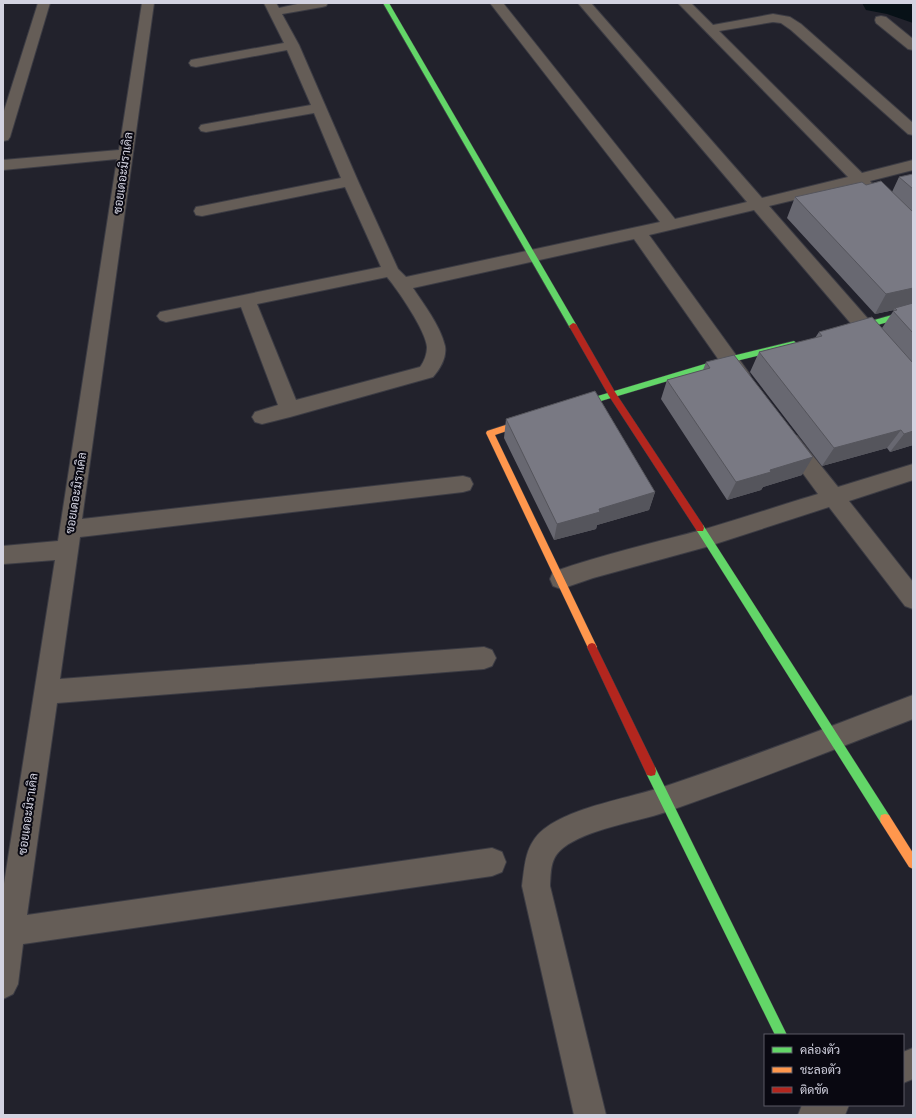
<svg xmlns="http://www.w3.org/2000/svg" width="916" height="1118" font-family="'Sofia Sans Condensed',Sarabun,sans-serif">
	<rect width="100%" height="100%" fill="#22222c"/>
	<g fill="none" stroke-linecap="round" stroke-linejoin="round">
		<path fill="#071117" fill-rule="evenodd" d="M862,3H913V23L887,14L866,10Z"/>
		<g stroke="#3c3c44" stroke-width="2">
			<path id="street" d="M38,3H50L10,137L8,140L3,141V114Z
				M142,3H154L82,519L463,476L470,478L473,484L470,490L463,492L80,537L60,679L484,647L492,650L496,658L492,666L484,669L57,703L27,915L492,848L502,852L506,862L502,872L492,876L23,944L18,984L13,994L3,999V890L55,560L3,564V546L58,541L117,159L3,170V160L119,150Z
				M264,3H276L279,8L302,3H328L326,6L322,7L282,14L299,45L358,181L398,269L406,277L660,222L490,3H503L675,219L747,202L578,3H591L762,198L848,177L678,3H691L713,25L773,14L790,17L801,24L913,123V135L908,134L791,30L781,23L773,22L719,31L862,173L913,160V170L870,181L876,188L874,191C865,194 862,191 856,185L769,206L913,370V390L906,388L754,210L649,235L749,373L751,378L749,383L742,385L735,383L634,239L413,288C424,305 440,325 445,346C447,357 440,369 433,377L290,417L262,424L255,422L252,417L255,412L278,405L241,307L166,322L160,320L157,316L160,312L381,267L345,187L202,216L196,215L194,211L196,207L202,206L341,178L314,113L206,132L201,131L199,128L201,125L206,124L311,105L287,50L196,67L191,66L189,63L191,60L196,59L284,43ZM387,277C398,290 426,331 427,347C427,354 424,362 420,367L296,400L257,304Z
				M881,16L886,17L913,39V50L908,49L876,23L875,20L876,17Z
				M790,434L797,436L838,487L913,464V480L849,501L913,582V609L905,606L829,507L706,547L593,578L561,589L553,586L550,579L553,572C603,554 654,543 705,529C743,518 781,505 818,494L780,442L783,436Z
				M913,695V719C831,751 749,783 666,812C636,822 587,829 563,848C550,858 551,871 550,886L606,1115H574L522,886C525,864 525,844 544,829C574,806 630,798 666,786C749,758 831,726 913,695Z
				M913,1048V1079L903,1083V1052Z
				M802,1105H849L845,1115H798Z"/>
		</g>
		<g stroke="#3c3c44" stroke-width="1">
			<path id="fast" d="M383,3H389L577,326L576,328H570Z
				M913,309V315L849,333L845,330L846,328Z
				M794,341L798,344L797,346L728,363L571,410L567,407L571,404L728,357Z
				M700,524L703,525L889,815L890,819L889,823L885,824L881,823L697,531L696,528L697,525Z
				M651,766L655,767L787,1035H775L647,775L646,771L647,767Z"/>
		</g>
		<g stroke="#3c3c44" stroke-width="1">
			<path id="slow" d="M533,416L536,417L537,419L536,421L495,435L597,647L595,650L592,651L589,650L486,433L487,431Z
				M885,814L889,815L913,853V869L909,867L881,823L880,819L881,815Z"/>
		</g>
		<g stroke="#3c3c44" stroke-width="1">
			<path id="jam" d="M573,323L576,324L615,392L703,525L704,528L703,531H697L609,396L569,326Z
				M592,643L595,644L655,767L656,771L655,775L651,776L647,775L587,647L589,644Z"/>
		</g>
		<use href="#street" fill="#655d57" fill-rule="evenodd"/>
		<use href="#fast" fill="#63d668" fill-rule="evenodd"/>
		<use href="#slow" fill="#ff974d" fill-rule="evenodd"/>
		<use href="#jam" fill="#b3261e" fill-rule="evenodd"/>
	</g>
	<path fill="#686871" d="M913,174V445L890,452L887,448L822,466L750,372L759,352L815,338L819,332L882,328L894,310L875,314L787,218L795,197L866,185L892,192L899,177Z
		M706,362L802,475L763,487L761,490L727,500L661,399L667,380L703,370Z
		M506,419L655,492L649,510L597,525L596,529L554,540L504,438Z"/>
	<path fill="#55555c" d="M913,288V305L895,308L894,310L875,314L886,294Z
		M901,430L887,448L822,466L834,448Z
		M913,431V445L890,452L904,434Z
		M813,457L802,475L763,487L761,490L727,500L736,482L770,470Z
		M655,492L649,510L597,525L596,529L554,540L557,524L599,509Z"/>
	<path fill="#797983" stroke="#55555c" d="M913,174V189L899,177Z
		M881,181L913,212V288L886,294L795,197L862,182L866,185Z
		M913,303V333L893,311L897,310L895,308Z
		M872,317L913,363V431L904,434L901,430L834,448L759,352L822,336L819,332Z
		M734,355L813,457L770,470L771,472L736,482L667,380L710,368L706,362Z
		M595,391L655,492L599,509L600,512L557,524L506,419Z"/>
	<g text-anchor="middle" stroke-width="4" stroke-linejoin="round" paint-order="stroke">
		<g font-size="12" fill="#d3d3e1" stroke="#090811">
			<text transform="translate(123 173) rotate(-82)" y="4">ซอยเดอะมิราเคิล</text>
			<text transform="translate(76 493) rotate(-81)" y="4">ซอยเดอะมิราเคิล</text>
			<text transform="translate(28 814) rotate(-82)" y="4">ซอยเดอะมิราเคิล</text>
		</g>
	</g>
	<rect width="916" height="1118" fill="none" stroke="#d3d3e1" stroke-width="8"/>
	<rect x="764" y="1034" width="140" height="72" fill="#090811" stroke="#5a5964"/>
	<rect x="772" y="1047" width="20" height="6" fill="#63d668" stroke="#5a5964"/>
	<text x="800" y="1054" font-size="12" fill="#d3d3e1">คล่องตัว</text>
	<rect x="772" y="1067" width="20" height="6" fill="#ff974d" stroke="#5a5964"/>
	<text x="800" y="1074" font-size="12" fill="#d3d3e1">ชะลอตัว</text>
	<rect x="772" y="1087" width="20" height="6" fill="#b3261e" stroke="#5a5964"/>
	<text x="800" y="1094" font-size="12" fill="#d3d3e1">ติดขัด</text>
</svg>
